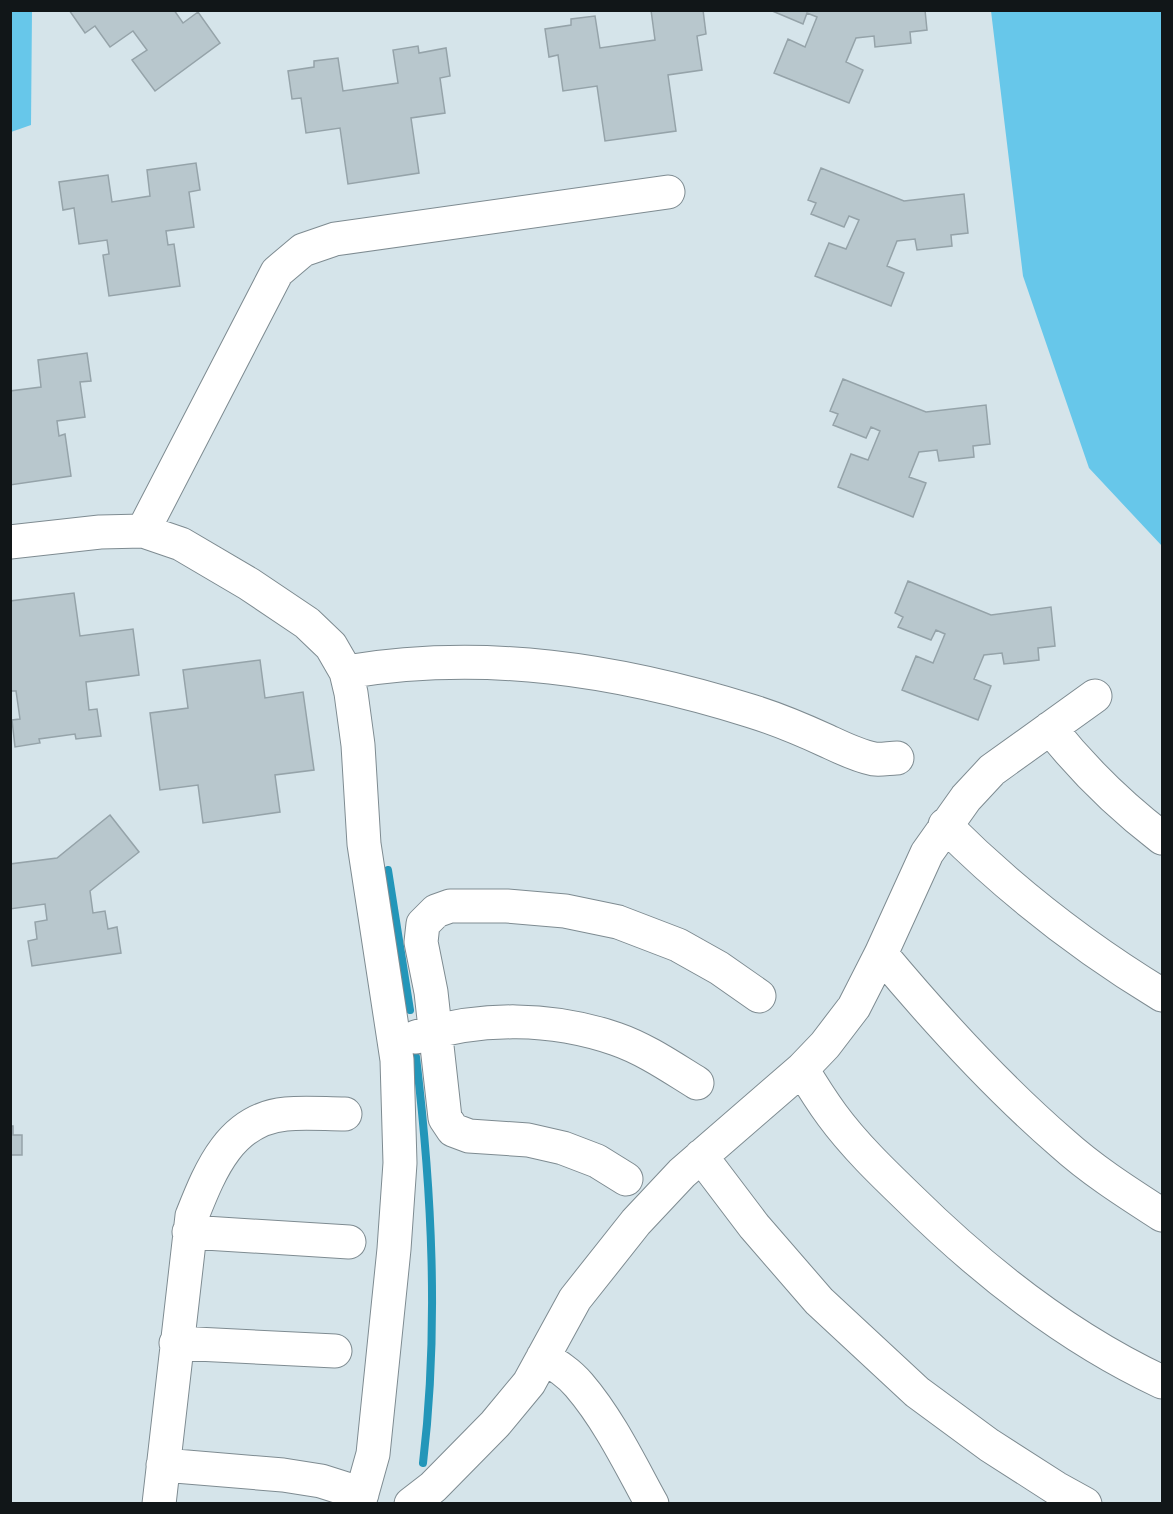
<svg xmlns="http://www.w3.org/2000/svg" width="1173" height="1514" font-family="Bitter,serif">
	<rect width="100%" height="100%" fill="#d5e4ea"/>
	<path fill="#67c7ea" d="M10,11H32L31,125L11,132Z
		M991,11H1162V546L1089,468L1023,276Z"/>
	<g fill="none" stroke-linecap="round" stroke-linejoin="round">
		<path stroke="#2396b9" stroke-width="8" d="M388,870L410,1010
			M416,1057C432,1192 439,1328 423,1463"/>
	</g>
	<path fill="#b8c7cd" stroke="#95a3a9" stroke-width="1.5" d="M69,10H174L183,23L198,12L220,43L155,91L132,60L147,50L133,31L110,47L95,26L85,33Z
		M651,10H703L706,34L697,36L702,70L668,75L676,131L605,141L597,86L563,91L558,55L549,57L545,29L571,25V19L595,16L600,48L655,40Z
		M925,10L927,30L910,32L911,43L875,47L874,36L856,38L846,62L863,70L849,103L774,73L788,39L805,47L817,17L807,13L803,24L770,10Z
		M418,46L419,53L446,48L450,76L440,78L445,113L411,118L419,173L348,184L340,128L306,133L301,98L292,99L288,71L314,67V61L338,58L343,91L398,83L393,50Z
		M196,163L200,190L189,192L194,227L166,231L168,245L174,244L180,286L109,296L103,255L109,254L107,240L79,244L74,208L63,210L59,182L108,175L112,202L150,196L147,170Z
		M821,168L904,201L964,194L968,233L951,235L952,246L917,250L915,239L897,241L887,266L904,273L891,306L815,276L829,243L846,249L859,220L849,216L844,227L811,214L816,203L808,200Z
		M87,353L91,381L80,382L85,417L57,421L59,436L65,434L71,476L10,485V391L41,387L38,360Z
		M843,379L926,412L986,405L990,444L973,446L974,457L939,461L937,450L919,452L909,477L926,483L913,517L838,487L851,454L868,460L880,431L871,427L866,438L833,425L838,414L830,411Z
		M908,581L991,615L1051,607L1055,646L1038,648L1039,660L1004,664L1002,653L984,655L974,679L991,686L978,720L902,690L916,656L933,663L945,634L936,630L931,640L898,627L903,617L895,613Z
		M74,593L80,636L133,629L139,675L86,682L89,710L97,709L101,736L76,739L75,734L39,739L40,743L15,747L12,720L20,719L16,691H10V601Z
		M260,660L265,698L303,692L314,770L275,775L280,812L203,823L198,785L160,790L150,713L188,708L183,670Z
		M110,815L139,852L90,891L93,913L105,911L108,929L117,927L121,953L32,966L28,941L37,939L35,922L47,920L45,904L10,909V864L57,858Z
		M10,1126H13V1135H22V1155H10Z"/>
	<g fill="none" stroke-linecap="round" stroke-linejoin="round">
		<g stroke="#7e8b91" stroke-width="35">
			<path id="minor" d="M143,531L277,272L303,250L335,239L668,192
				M10,542L100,532L143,531L181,544L249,584L307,623L331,646L346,672L351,693L358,745L364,844L397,1060L400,1163L394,1249L373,1454L359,1504
				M346,672C485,649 617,669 751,711C777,719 803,730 827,741C842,748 858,756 874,759C881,760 890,758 897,758
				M1050,728C1084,771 1119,805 1162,838
				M945,825C1010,890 1083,947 1162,995
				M881,954C937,1021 996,1086 1062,1143C1093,1171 1128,1193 1162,1215
				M416,1037C481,1016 552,1017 616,1039C645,1049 671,1067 697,1083
				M802,1069C811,1084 821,1100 832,1115C854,1145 882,1172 909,1198C983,1271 1068,1338 1162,1382
				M701,1156L754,1226L819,1301L917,1392L989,1445L1056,1488L1085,1504
				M626,1179L597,1161L563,1148L528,1140L469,1136L453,1130L445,1118L431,992L421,942L423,924L436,911L450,906H507L565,911L618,922L678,945L719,968L759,996
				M189,1232L349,1242
				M176,1343L335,1351
				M543,1357C556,1365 569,1373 579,1385C609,1420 630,1464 652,1504
				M163,1465L283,1475L321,1481L362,1494
				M159,1504L192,1216C210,1171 230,1119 286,1114C305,1112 326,1114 345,1114
				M411,1504L433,1487L495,1424L529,1383L575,1299L636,1222L682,1173L802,1069L825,1045L854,1007L881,954L927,853L966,798L992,770L1095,696"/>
		</g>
		<use href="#minor" stroke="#fff" stroke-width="33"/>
	</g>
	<rect width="1173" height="1514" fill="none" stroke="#111618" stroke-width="24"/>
</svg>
